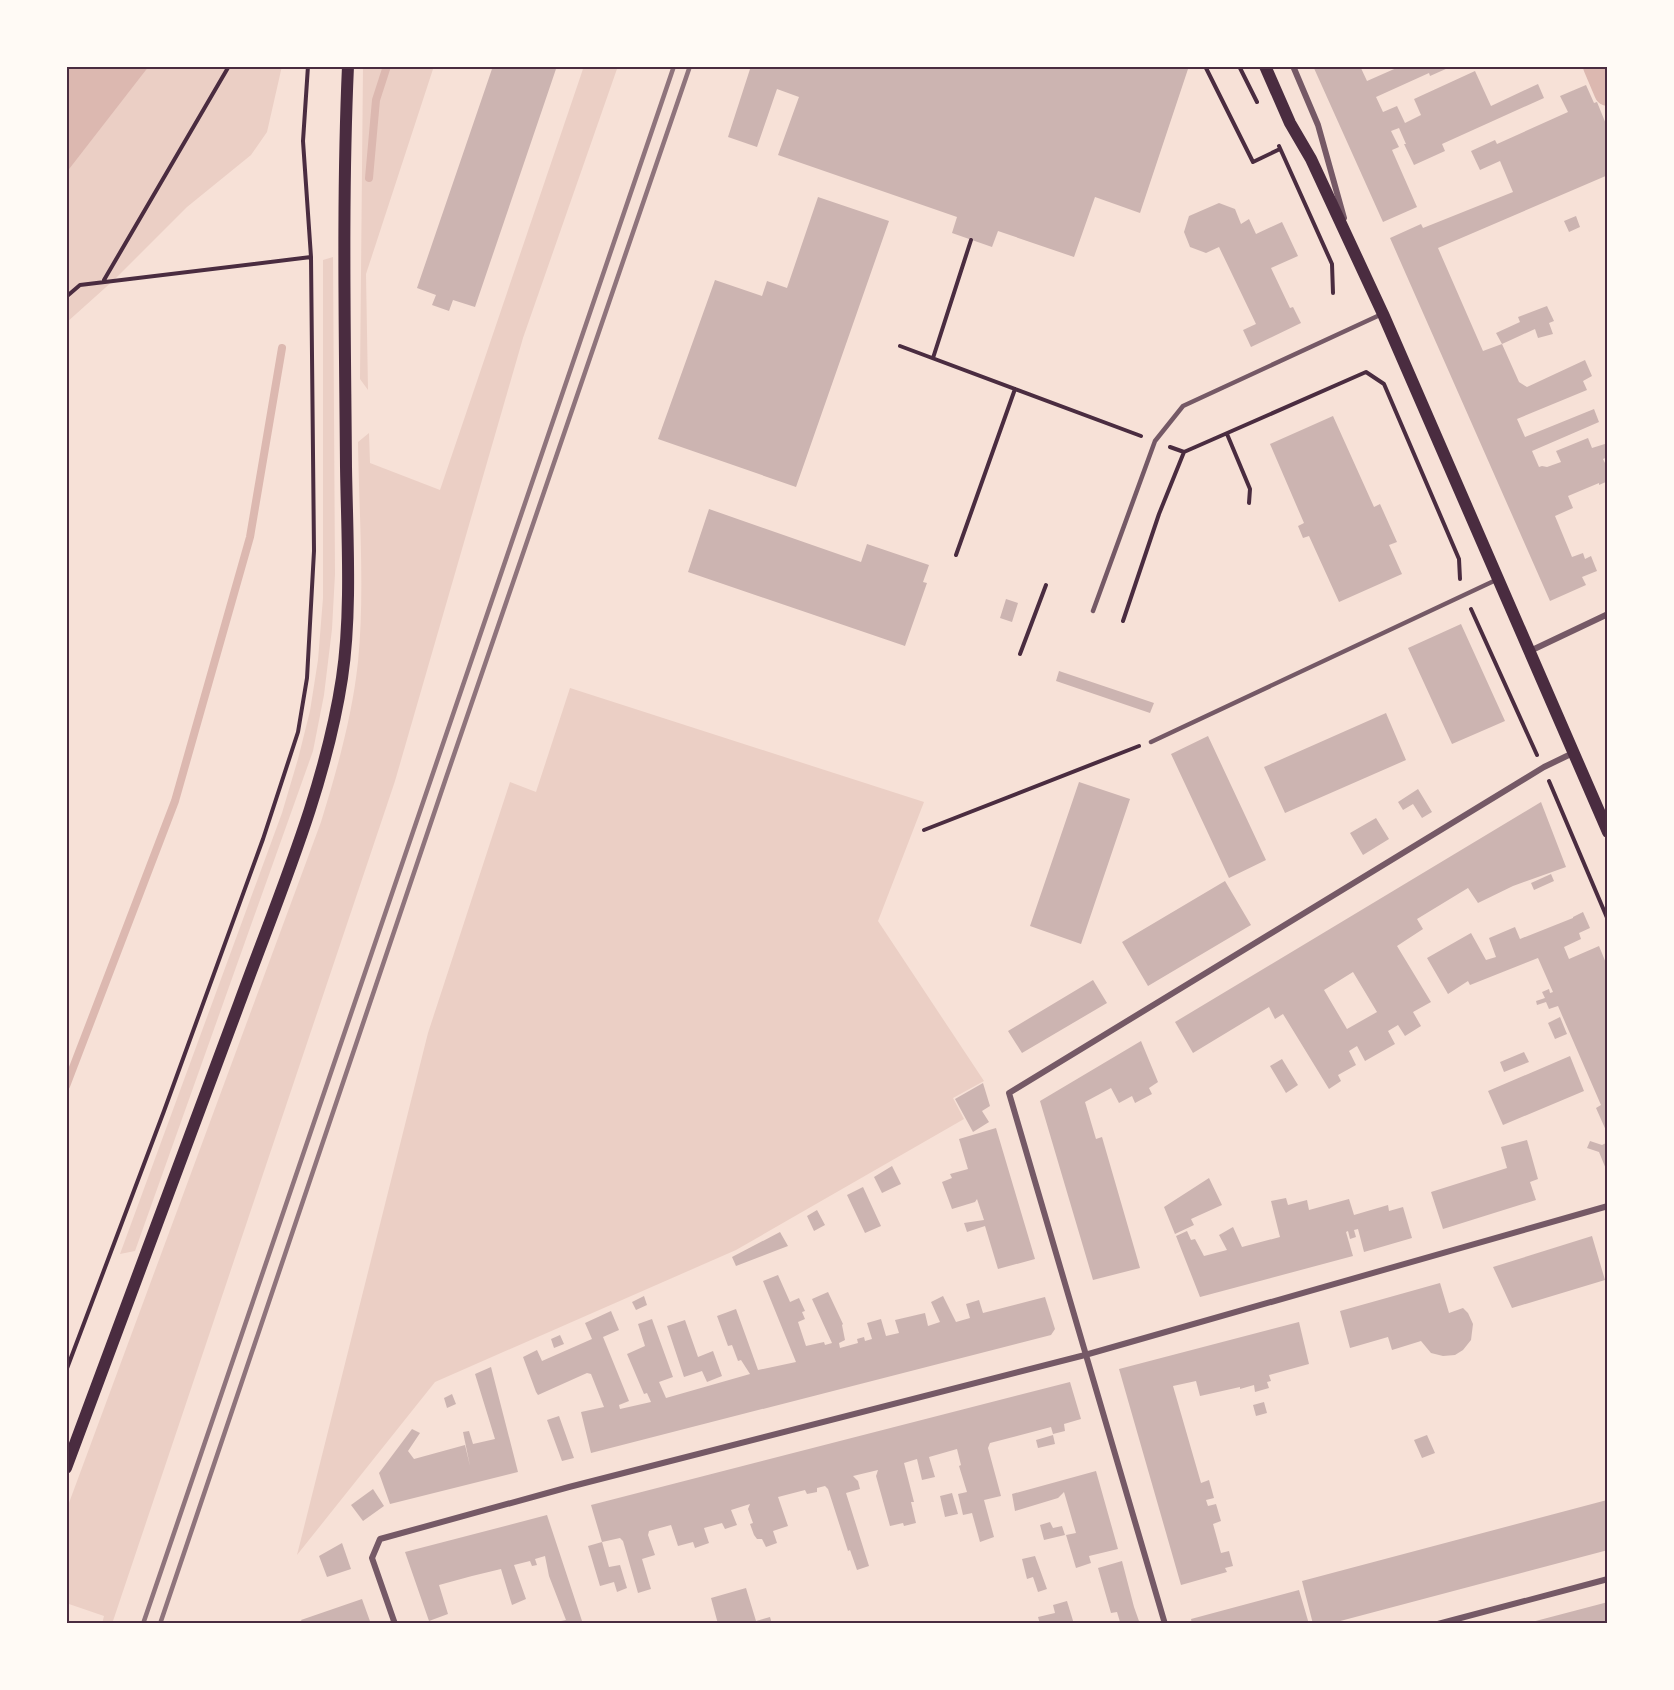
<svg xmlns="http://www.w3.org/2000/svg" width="1674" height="1690" font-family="Georgia,serif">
	<rect width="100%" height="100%" fill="#f7e1d7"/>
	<path fill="#ebcfc5" d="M66,66H282L267,132L251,155L187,207L115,279L66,323Z
		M363,66H434L366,274L368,390L360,379Z
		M584,66H618L523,338L395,781L112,1624H102L104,1616L66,1603V1511L321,822C337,770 352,717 358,662C365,592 359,513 358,442L369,433L370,463L440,490Z
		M1589,66H1608V108Z
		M333,257L335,574L332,629L324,695L313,751L135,1251L120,1254L282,813L298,759L310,711L318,660L323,598V260Z
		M570,688L924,802L878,921L984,1081L953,1098L964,1119L736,1250L435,1382L297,1555L428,1033L510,782L536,792Z"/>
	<path fill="#dcb8b0" d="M66,66H149L66,173Z"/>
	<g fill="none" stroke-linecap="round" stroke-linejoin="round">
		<path stroke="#dcb8b0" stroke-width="8" d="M369,178L376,100L387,66
			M66,1086L175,801L250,537L282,348"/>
		<path stroke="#dcb8b0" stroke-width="28" d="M1597,66L1608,92"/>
	</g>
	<path fill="#ccb4b1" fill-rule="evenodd" d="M493,66H557L475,307L453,300L449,311L432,305L436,295L417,288Z
		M751,66H1189L1140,213L1095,197L1074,257L998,231L992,247L952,233L957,217L778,155L799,97L777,89L757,147L728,137Z
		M1313,66H1360L1367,81L1401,66H1447L1448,68L1430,76L1429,73L1376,97L1383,112L1397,106L1405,123L1421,115L1414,99L1475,71L1491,106L1538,84L1544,98L1442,144L1445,151L1414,165L1404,144H1406L1399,128L1391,131L1399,147L1392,150L1417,207L1383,222Z
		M1586,85L1594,103L1597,102L1608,129V175L1438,248L1483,351L1502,344L1519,382L1527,387L1585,360L1592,376L1583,381L1587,390L1517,419L1525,437L1594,409L1599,422L1532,451L1539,467L1542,466L1547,467L1561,462L1556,451L1588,438L1592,448L1608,443V457L1603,459L1608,469V481L1599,485V483L1568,496L1573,508L1555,516L1572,557L1583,553L1585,559L1591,556L1597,571L1582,577L1586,585L1550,601L1390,238L1421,224L1423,228L1513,192L1500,161L1480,170L1471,151L1495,140L1497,144L1568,112L1560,96Z
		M818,197L889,221L796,487L658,439L715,280L762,296L767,281L787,288Z
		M1219,203L1235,209L1241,224L1249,219L1256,234L1282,222L1298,256L1271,268L1290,308L1293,307L1301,323L1251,347L1243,330L1256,324L1219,247L1206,253L1190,247L1184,232L1189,216Z
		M1576,216L1580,227L1569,232L1564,221Z
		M1547,306L1554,321L1549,323L1553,334L1538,338L1535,329L1502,344L1496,333L1520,322L1518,317Z
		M1333,416L1374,507L1380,504L1397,542L1389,545L1402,574L1339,602L1309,536L1303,538L1298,526L1304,523L1270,444Z
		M709,509L861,562L867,544L929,565L923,582L927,583L905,646L688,572Z
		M1006,599L1018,603L1012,622L1000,618Z
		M1461,624L1505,721L1452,744L1408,648Z
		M1059,671L1154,703L1150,713L1056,681Z
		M1386,713L1406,760L1285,813L1264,767Z
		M1208,736L1266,860L1229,878L1171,754Z
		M1079,782L1130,799L1081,944L1030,926Z
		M1418,789L1432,812L1422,818L1413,804L1403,810L1398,802Z
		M1541,802L1566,867L1513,886L1478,903L1468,888L1417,919L1423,929L1397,946L1431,1002L1413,1012L1421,1026L1405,1036L1398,1025L1388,1031L1395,1044L1365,1061L1357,1046L1349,1051L1356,1065L1338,1075L1341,1081L1329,1089L1283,1014L1275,1019L1269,1007L1193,1053L1175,1022ZM1353,972L1377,1012L1347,1029L1324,990Z
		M1376,818L1389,839L1363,855L1350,833Z
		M1551,874L1554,881L1534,890L1531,883Z
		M1225,881L1251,925L1148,986L1122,942Z
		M1583,912L1590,928L1579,933L1581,939L1564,947L1569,959L1599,946L1608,968V1135L1596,1108L1601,1105L1558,1006L1549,1009L1546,1002L1537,1005L1536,1001L1545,998L1542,992L1549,989L1550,993L1553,992L1538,958L1470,985L1468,981L1448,994L1427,958L1471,933L1486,960L1496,957L1489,938L1515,927L1520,939L1573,918V917Z
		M1093,980L1107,1003L1022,1053L1008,1031Z
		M1560,1017L1567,1034L1555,1039L1548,1023Z
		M1141,1041L1158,1082L1149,1088L1152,1094L1135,1103L1132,1096L1119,1103L1111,1088L1085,1102L1096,1139L1102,1137L1140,1268L1093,1280L1040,1101Z
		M1524,1052L1529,1062L1504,1072L1500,1062Z
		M1570,1056L1584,1091L1503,1125L1488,1091Z
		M1282,1059L1298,1085L1286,1093L1270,1066Z
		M983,1083L990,1106L982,1111L989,1122L973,1132L955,1099Z
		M996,1128L1035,1259L998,1269L985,1226L967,1232L964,1223L984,1220L977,1199L975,1202L952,1209L942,1182L952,1178L950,1174L968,1169L959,1139Z
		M1527,1140L1538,1179L1530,1182L1536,1200L1443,1229L1431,1192L1507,1168L1501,1147Z
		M1590,1141L1602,1145L1608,1142V1174L1599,1152L1587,1148Z
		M892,1166L901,1184L882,1193L874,1177Z
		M1209,1178L1222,1205L1191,1219L1194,1225L1175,1234L1164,1207Z
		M863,1187L881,1226L865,1233L847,1195Z
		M1286,1198L1288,1205L1307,1200L1309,1210L1349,1199L1354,1215L1388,1205L1389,1211L1403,1207L1412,1238L1364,1252L1358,1229L1354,1230L1356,1237L1350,1239L1348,1231L1346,1232L1353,1256L1200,1297L1176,1236L1187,1231L1191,1240L1195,1239L1204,1256L1227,1250L1219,1235L1233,1227L1242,1247L1280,1237L1271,1201Z
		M817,1210L825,1225L814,1231L807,1216Z
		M780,1232L788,1246L736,1266L732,1257Z
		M1592,1236L1605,1280L1512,1308L1493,1267Z
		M778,1275L790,1302L799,1298L805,1311L802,1312L805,1319L798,1322L806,1346L824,1342L825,1345L832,1343L812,1299L828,1292L843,1324L842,1325L845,1340L839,1343L840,1348L858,1343L857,1339L864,1337L865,1341L872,1339L867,1323L881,1319L886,1336L899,1333L895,1320L925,1313L928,1326L940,1322L931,1302L943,1296L956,1322L970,1318L966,1304L979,1300L983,1313L1045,1297L1055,1329L1051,1335L591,1453L581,1412L604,1407L591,1374L587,1373L538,1395L536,1392L523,1357L537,1350L542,1361L592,1339L585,1323L611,1311L619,1330L603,1337L629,1401L619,1405L620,1409L651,1402L647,1393L644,1394L627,1354L645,1346L638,1324L652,1319L673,1377L659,1382L666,1398L750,1374L741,1360L738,1361L732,1345L728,1346L717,1316L736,1309L758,1370L796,1362L763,1281Z
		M1440,1283L1449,1313L1463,1308L1468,1313L1473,1324L1471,1340L1463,1350L1455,1355L1443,1356L1431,1353L1421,1341L1392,1350L1388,1337L1350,1348L1340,1311Z
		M644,1296L647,1305L636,1310L632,1302Z
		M685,1320L698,1357L713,1351L722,1376L707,1382L702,1371L684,1377L667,1326Z
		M1299,1322L1309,1364L1269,1375L1271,1381L1267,1382L1269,1388L1255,1392L1254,1385L1240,1389V1387L1200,1396L1196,1381L1173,1386L1201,1483L1209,1480L1214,1498L1206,1500L1208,1506L1216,1504L1221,1521L1213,1524L1221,1553L1229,1551L1233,1566L1225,1568L1227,1572L1181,1585L1119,1369Z
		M560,1335L564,1344L554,1348L551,1339Z
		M491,1367L518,1472L390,1504L379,1473L412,1429L420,1433L408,1451L414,1459L465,1445L470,1466L463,1432L469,1431L473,1444L495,1439L475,1374Z
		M1070,1382L1081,1419L1064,1424L1065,1431L1053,1434L1051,1427L990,1443L988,1448L1001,1496L984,1500L994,1537L980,1542L972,1513L963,1515L958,1494L967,1492L959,1466L961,1465L957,1449L929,1457L935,1477L922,1480L917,1459L904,1463L914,1502H911L916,1523L904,1526L903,1523L890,1526L876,1476L878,1470L853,1476L858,1481L860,1489L846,1493L869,1566L857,1570L850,1550L848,1551L828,1489L825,1486L817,1488V1492L807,1494L805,1490L778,1497L788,1526L773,1531L771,1525L777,1543L766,1547L762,1539H757L754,1535L750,1524L753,1523L748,1509L750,1504L731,1510L737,1525L725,1529L722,1523L704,1528L709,1543L695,1548L693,1542L678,1546L671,1525L649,1531L648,1535L655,1555L642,1559L651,1589L638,1593L623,1541L620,1538L602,1542L591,1505Z
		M452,1394L456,1404L447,1408L444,1398Z
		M1264,1402L1267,1413L1256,1416L1253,1405Z
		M559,1416L574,1458L562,1461L547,1420Z
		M1053,1435L1055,1444L1038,1448L1036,1440Z
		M1427,1435L1435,1453L1422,1458L1414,1440Z
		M1096,1471L1118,1549L1089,1556L1091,1563L1076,1568L1066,1535L1076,1533L1064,1492L1058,1498L1015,1511L1012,1494Z
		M373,1489L384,1506L363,1521L351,1505Z
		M952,1493L958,1514L945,1517L940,1496Z
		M1607,1500L1608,1550L1329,1624H1313L1302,1581Z
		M547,1515L583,1624H562L561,1621L566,1620L549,1576L545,1556L535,1559L537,1565L532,1566L530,1561L514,1565L526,1599L512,1605L501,1569L472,1576L439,1585L448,1614L429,1621L405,1552Z
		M1050,1522L1053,1528L1062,1526L1065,1535L1044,1540L1040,1525Z
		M602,1542L609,1567L620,1565L627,1588L617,1592L614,1582L600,1586L588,1546Z
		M342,1543L351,1569L327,1577L319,1556Z
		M1035,1556L1047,1589L1038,1592L1033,1577L1027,1579L1022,1559Z
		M1122,1561L1134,1607L1140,1624H1114L1120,1622L1117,1612L1111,1613L1098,1568Z
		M746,1588L756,1621L770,1617L772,1624H718L711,1598Z
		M1299,1590L1309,1624H1192L1191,1619Z
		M362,1599L371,1624H303L301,1620Z
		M1067,1601L1074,1624H1040L1038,1617L1055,1613L1053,1605Z
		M1608,1602V1624H1528V1623Z"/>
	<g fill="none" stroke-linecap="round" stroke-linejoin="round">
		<path stroke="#4a2c40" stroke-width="4" d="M1205,66L1253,162L1280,149
			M1239,66L1257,102
			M1279,146L1332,264L1333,293
			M104,280L229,66
			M66,297L80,285L311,257
			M900,346L1141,436
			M933,358L971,240
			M1227,434L1250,489L1249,503
			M1170,447L1184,452L1366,372L1384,384L1459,559L1460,579
			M956,555L1015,389
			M1471,609L1537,755
			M1123,621L1159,514L1184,452
			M1020,654L1046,585
			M1549,781L1608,920
			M924,830L1139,746
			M66,1371L164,1111L263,839L298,732L307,678L314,551L311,257L303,141L308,66"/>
		<path stroke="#755966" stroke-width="4.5" d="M1093,611L1155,441L1183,406L1382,314
			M1151,742L1496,580"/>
		<path stroke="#755966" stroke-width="6" d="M1293,66L1318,125L1344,218
			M1530,651L1608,614
			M395,1624L372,1558L380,1539L569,1487L1085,1355L1608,1206
			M1165,1624L1009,1093L1544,767L1573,753
			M1438,1624L1608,1579"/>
		<path stroke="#4a2c40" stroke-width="12" d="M1265,66L1290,123L1311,159L1383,314L1608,832
			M66,1468C124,1313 182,1158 239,1004C278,897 325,790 342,678C352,612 347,534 346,467C345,333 342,200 348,66"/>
		<path stroke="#8f747c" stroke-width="4.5" d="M143,1624L674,66
			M160,1624L446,778L690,66"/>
	</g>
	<rect width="1674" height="1690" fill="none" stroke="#fffaf5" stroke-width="135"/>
	<rect x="68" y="68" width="1538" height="1554" fill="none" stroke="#4a2c40" stroke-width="2"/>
</svg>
